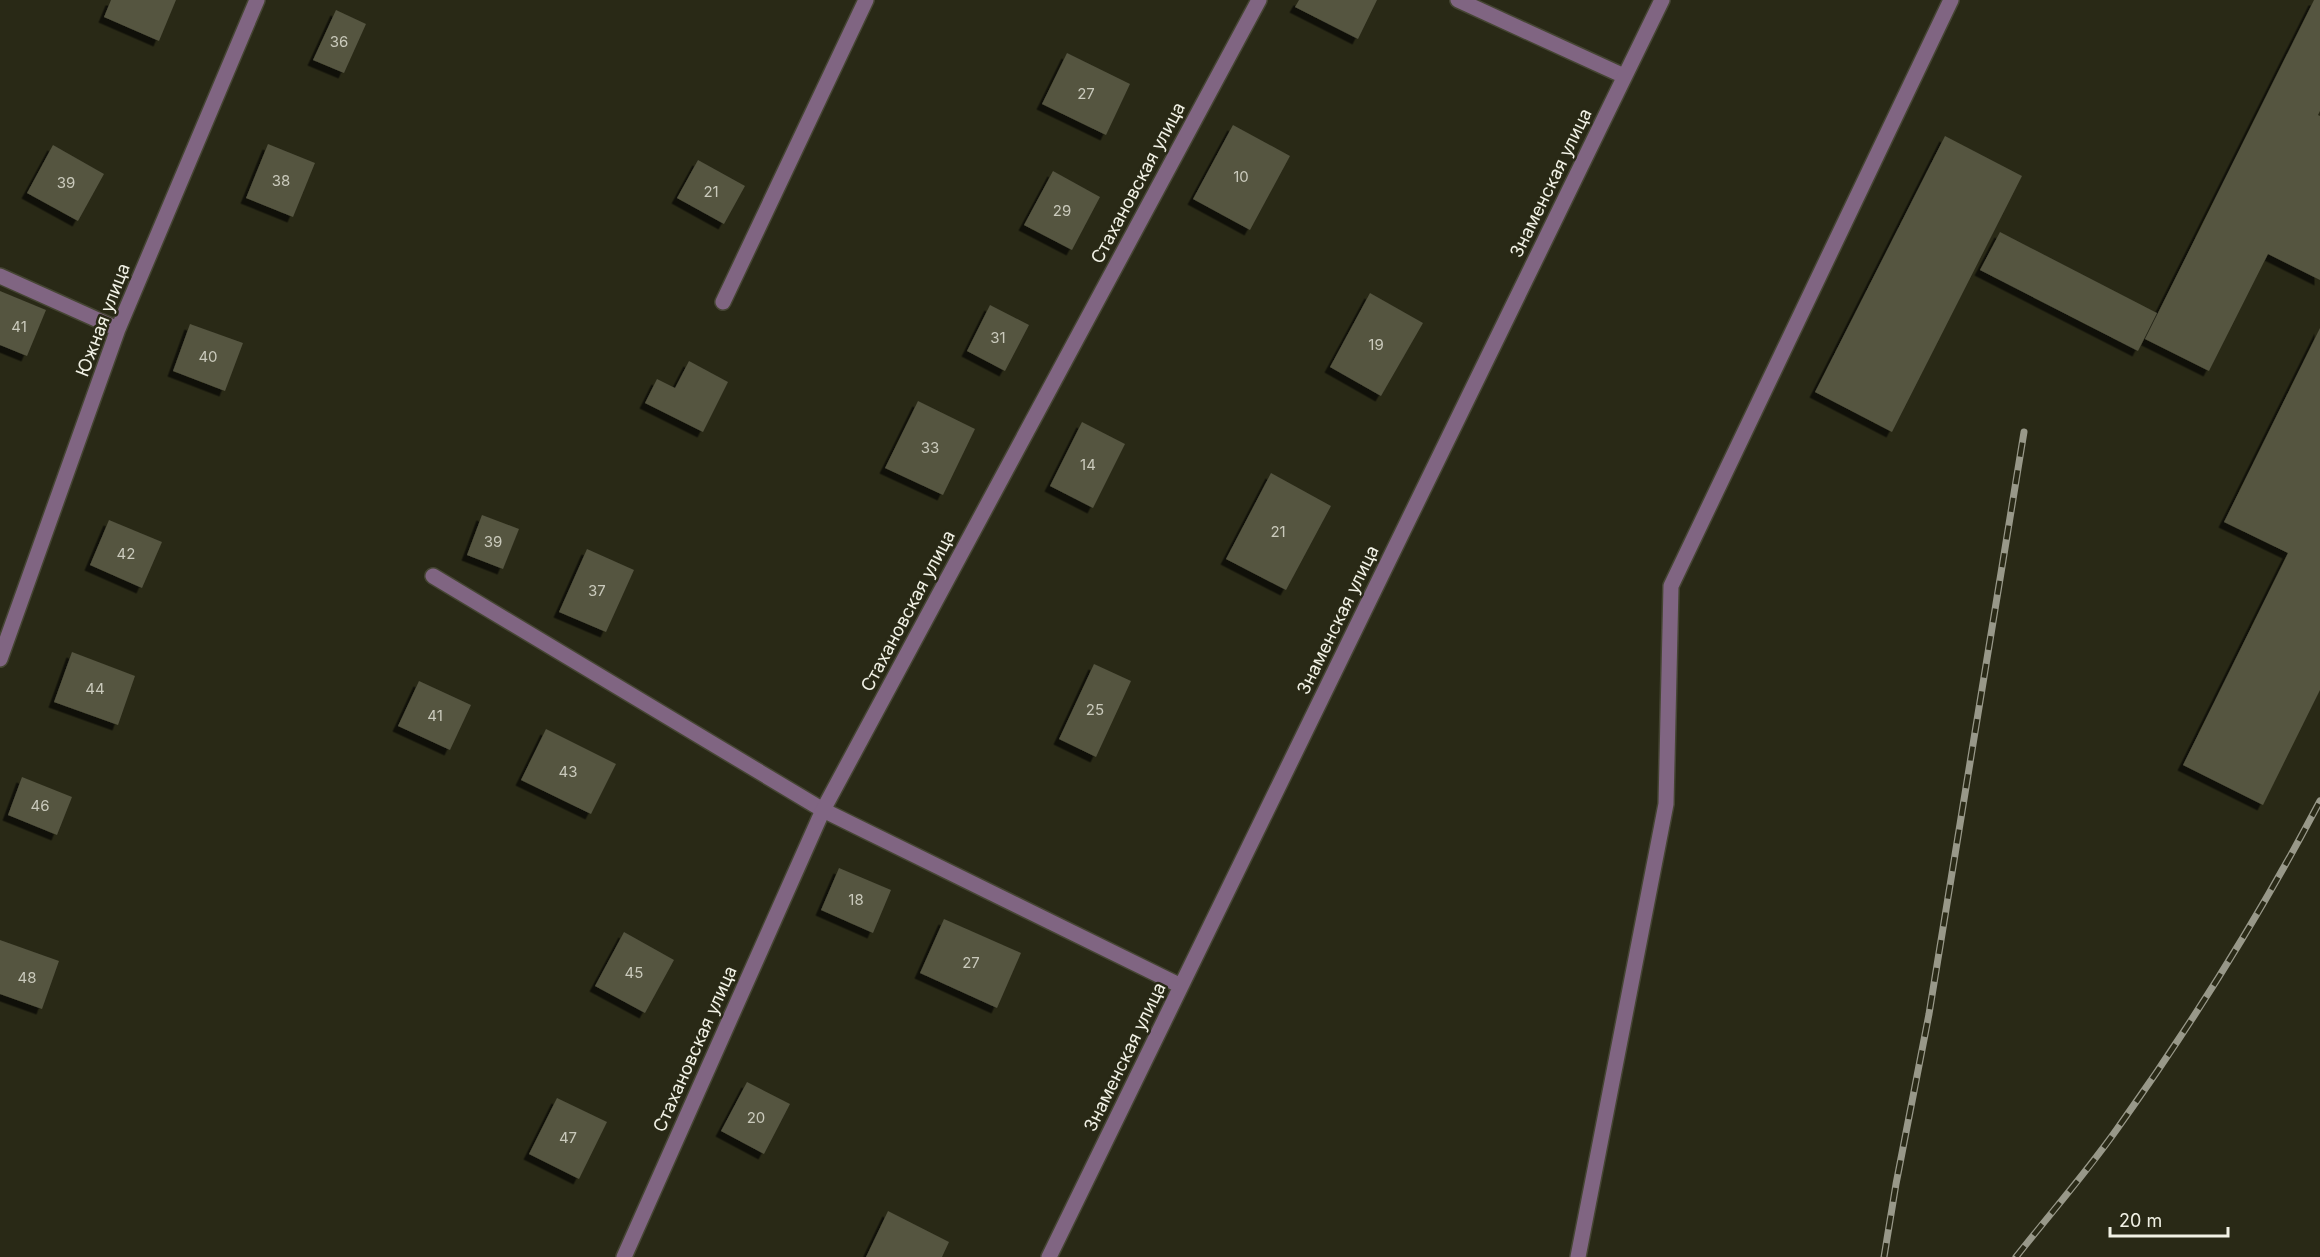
<svg xmlns="http://www.w3.org/2000/svg" width="2320" height="1257" font-family="Inter,sans-serif">
	<defs>
		<filter id="shadow"><feDropShadow dx="-5.5" dy="5.5" stdDeviation="0" flood-color="#0009"/></filter>
	</defs>
	<rect width="100%" height="100%" fill="#292916"/>
	<path fill="#545440" filter="url(#shadow)" d="M111,0H176L159,41L104,17Z
		M1299,0H1377L1358,39L1295,7Z
		M2314,0H2320V111L2318,115L2320,116V280L2268,254L2209,371L2145,339Z
		M336,10L366,24L344,73L313,60Z
		M1067,53L1130,84L1106,135L1042,104Z
		M1233,125L1290,156L1250,230L1193,199Z
		M1945,136L2022,176L1892,432L1815,392Z
		M268,144L315,163L293,217L246,198Z
		M53,145L104,174L78,221L27,193Z
		M698,160L745,186L724,224L677,198Z
		M1053,171L1100,197L1072,250L1024,225Z
		M2000,232L2157,313L2138,351L1980,270Z
		M0,291L46,310L27,356L0,345Z
		M1370,293L1423,323L1381,396L1330,367Z
		M990,305L1029,325L1005,371L967,351Z
		M190,324L243,343L225,391L173,371Z
		M2320,328V690L2263,805L2183,765L2288,553L2224,522Z
		M689,361L728,382L703,432L645,403L657,379L675,388Z
		M918,401L975,429L943,495L885,468Z
		M1082,422L1125,444L1093,508L1050,486Z
		M1271,473L1331,506L1286,590L1226,559Z
		M482,515L519,529L503,569L467,555Z
		M109,520L162,542L142,588L90,565Z
		M587,549L634,570L606,632L559,612Z
		M72,652L135,676L118,725L54,702Z
		M1094,664L1131,681L1096,757L1059,739Z
		M419,681L471,705L450,750L398,726Z
		M546,729L616,764L591,814L521,780Z
		M22,777L72,797L57,835L8,815Z
		M839,868L891,890L873,933L821,910Z
		M944,919L1021,953L997,1008L920,973Z
		M624,932L674,960L645,1013L595,986Z
		M0,940L59,961L42,1009L0,994Z
		M747,1082L790,1104L764,1154L721,1131Z
		M557,1098L607,1122L579,1179L529,1154Z
		M888,1211L949,1242L942,1257H866Z"/>
	<g fill="none" stroke-linecap="round" stroke-linejoin="round">
		<g stroke="#454533" stroke-width="18">
			<path id="lane" d="M1458,0L1624,76
				M723,302L866,0
				M433,576L823,810
				M1578,1257L1666,804L1671,586L1951,0"/>
		</g>
		<g stroke="#454533" stroke-width="18">
			<path id="street" d="M0,276L118,329
				M0,659L118,329L257,0
				M823,810L1181,986
				M624,1257L823,810L1259,0
				M1049,1257L1662,0"/>
		</g>
		<use href="#lane" stroke="#806582" stroke-width="15"/>
		<use href="#street" stroke="#806582" stroke-width="15"/>
		<g stroke="#989889" stroke-width="7">
			<path id="rail" d="M1884,1257L1896,1184L1929,1014L2024,432
				M2016,1257C2049,1215 2086,1173 2117,1129C2192,1024 2260,915 2320,801"/>
		</g>
		<use href="#rail" stroke="#292916" stroke-width="4.5" stroke-dasharray="14" stroke-linecap="butt"/>
	</g>
	<g text-anchor="middle" stroke-width="5" stroke-linejoin="round" paint-order="stroke">
		<g font-size="15" fill="#cacabc">
			<text x="339" y="47">36</text>
			<text x="1086" y="99">27</text>
			<text x="1241" y="182">10</text>
			<text x="281" y="186">38</text>
			<text x="66" y="188">39</text>
			<text x="711" y="197">21</text>
			<text x="1062" y="216">29</text>
			<text x="19" y="332">41</text>
			<text x="998" y="343">31</text>
			<text x="1376" y="350">19</text>
			<text x="208" y="362">40</text>
			<text x="930" y="453">33</text>
			<text x="1088" y="470">14</text>
			<text x="1278" y="537">21</text>
			<text x="493" y="547">39</text>
			<text x="126" y="559">42</text>
			<text x="597" y="596">37</text>
			<text x="95" y="694">44</text>
			<text x="1095" y="715">25</text>
			<text x="435" y="721">41</text>
			<text x="568" y="777">43</text>
			<text x="40" y="811">46</text>
			<text x="856" y="905">18</text>
			<text x="971" y="968">27</text>
			<text x="634" y="978">45</text>
			<text x="27" y="983">48</text>
			<text x="756" y="1123">20</text>
			<text x="568" y="1143">47</text>
		</g>
		<g font-size="18" fill="#f1f1e5" stroke="#292916">
			<text transform="translate(1138 183) rotate(-62)" y="6">Стахановская улица</text>
			<text transform="translate(1551 183) rotate(-64)" y="6">Знаменская улица</text>
			<text transform="translate(103 320) rotate(-69)" y="6">Южная улица</text>
			<text transform="translate(908 611) rotate(-62)" y="6">Стахановская улица</text>
			<text transform="translate(1338 620) rotate(-64)" y="6">Знаменская улица</text>
			<text transform="translate(695 1049) rotate(-66)" y="6">Стахановская улица</text>
			<text transform="translate(1125 1057) rotate(-64)" y="6">Знаменская улица</text>
		</g>
	</g>
	<path d="M2110 1227v9h118v-9" fill="none" stroke="#f1f1e5" stroke-width="3"/>
	<text x="2119" y="1227" font-size="18" fill="#f1f1e5" stroke="#292916" stroke-width="4.5" paint-order="stroke">20 m</text>
</svg>
